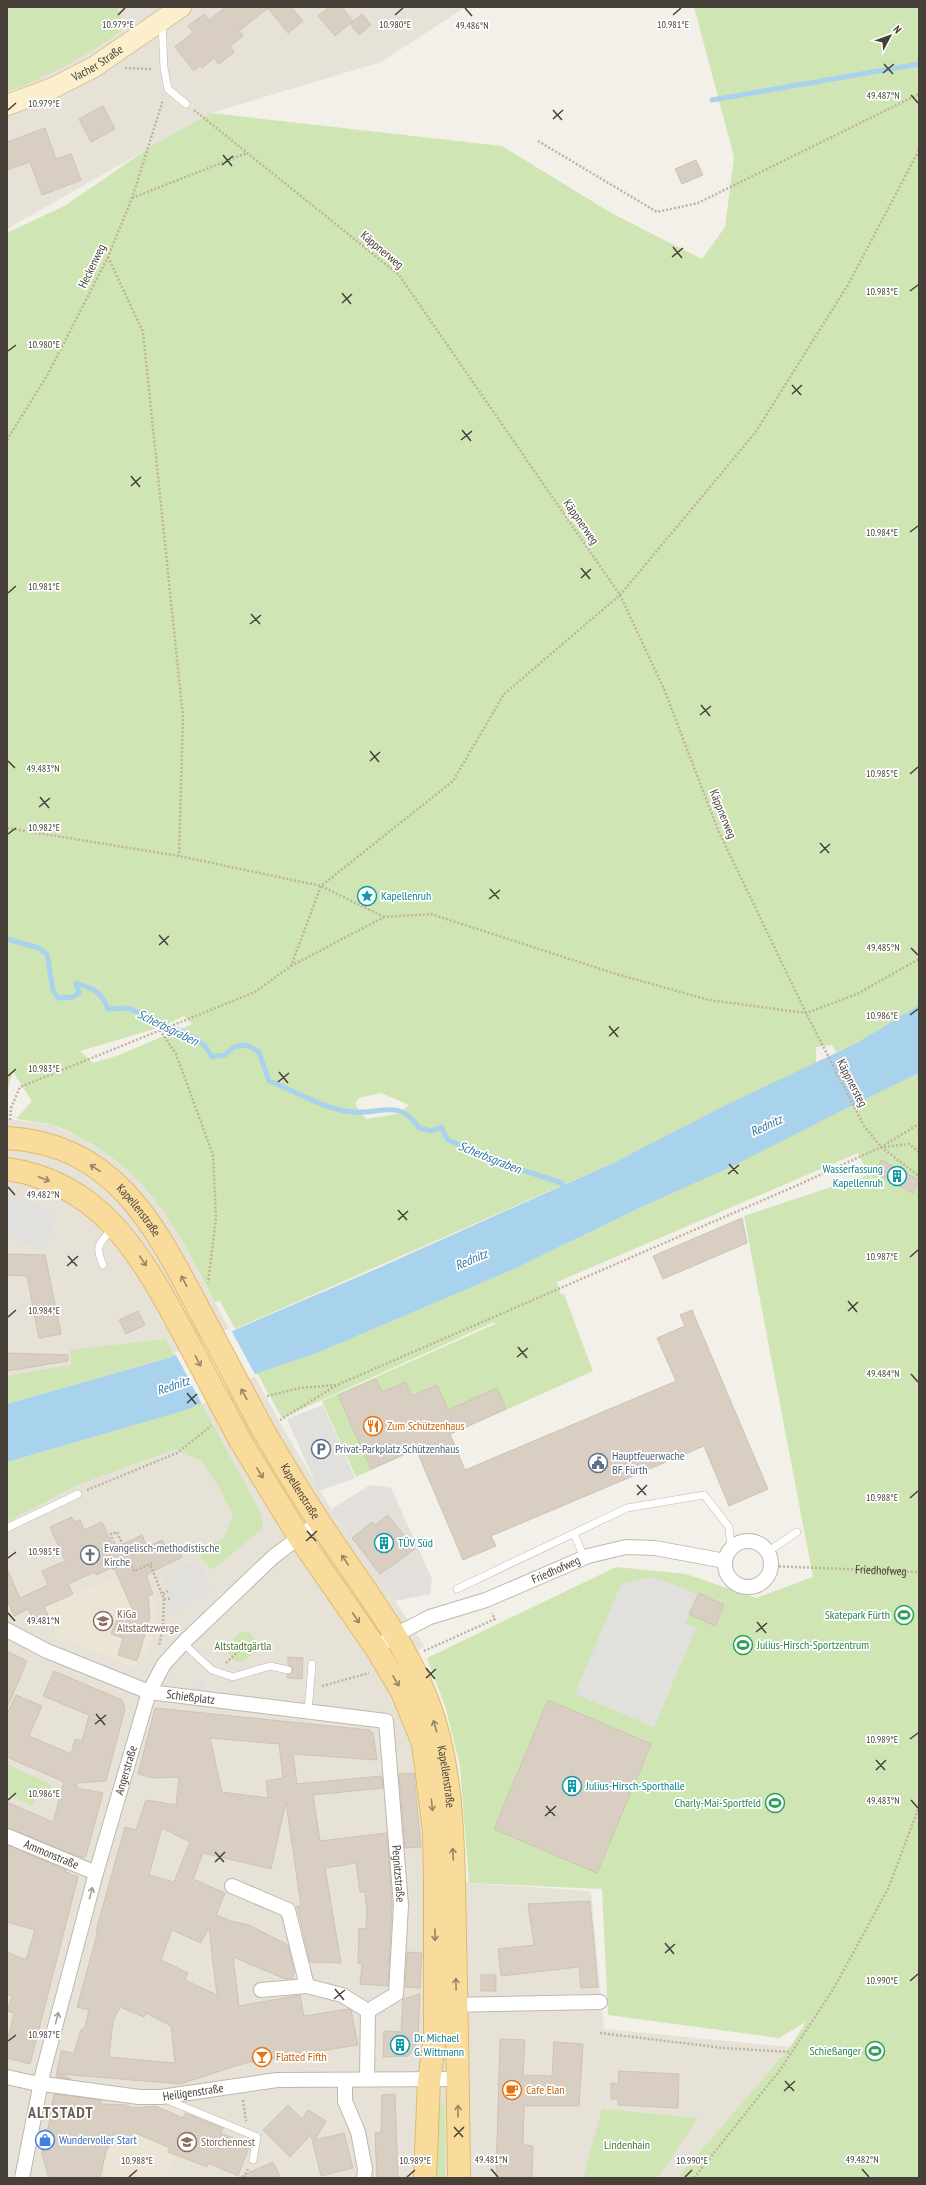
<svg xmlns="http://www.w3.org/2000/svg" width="926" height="2185" font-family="'PT Sans Narrow',sans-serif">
	<rect width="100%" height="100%" fill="#f3f0e9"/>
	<path fill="#e7e2d7" d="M7,7H466L381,62L211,113L7,229Z
		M7,1119L52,1125L78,1136L114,1158L132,1173L157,1200L168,1215L279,1421L331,1509L395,1601L424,1646L381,1678L402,1715L413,1744L421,1798L425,1864L469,1883L591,1891L604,2029L790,2047L677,2178H7Z"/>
	<path fill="#e3dfda" d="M370,1485L391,1488L432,1579L430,1594L395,1601L331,1509Z"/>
	<path fill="#ece4d4" d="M124,1572L129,1583L147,1576L154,1594L155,1614L151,1640L146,1656L133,1667L53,1636L55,1628L46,1607Z
		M148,2102L187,2110L225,2126L222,2133L250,2145L238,2177L209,2164L207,2169L175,2156L166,2175L160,2178H107L108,2173L102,2172L108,2152L115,2139L129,2144Z"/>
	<path fill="#d0e5b4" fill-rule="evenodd" d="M7,7H117L125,28C89,56 49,76 7,92Z
		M694,7H919V1005L857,1044L836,1052L832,1045L816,1047V1064L615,1162L235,1329L220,1301L215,1302C181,1239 159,1186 95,1146C82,1138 67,1129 52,1125C40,1122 28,1121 16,1119L32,1101L13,1072L7,1092V233L66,205L153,145L211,113L502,146L613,214L702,259L725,227L734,157ZM184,1016L192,1024L119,1055L93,1063L80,1051L161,1027ZM381,1093L409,1105L397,1114L366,1119L355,1104L359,1098Z
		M919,1073V2178H677L790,2047L806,2022L779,2038L608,2015L602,1889L469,1883L460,1766L446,1709L427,1658L616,1567L686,1574L756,1598L813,1577L744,1216L868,1175L896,1197L868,1174L858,1153L557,1282L561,1295L564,1294L593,1371L356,1477L322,1401L495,1324L494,1322L282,1418L257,1373L317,1353L514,1269Z
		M166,1339L174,1356L7,1404V1376L71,1365L70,1350Z
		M201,1403L261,1513L263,1528L212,1570L198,1555L224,1537L233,1515L219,1487L201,1461L176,1449L77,1485L7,1522V1462L189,1409Z
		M240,1632H249L257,1641V1650L244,1661L236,1662L228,1653V1644Z
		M7,1764L52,1785L46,1800L35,1797L33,1806L7,1795Z
		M441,2100L444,2104L445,2110V2178H436L437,2129Z
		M602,2109L698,2118L658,2178H583Z"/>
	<path fill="#e2e0dd" d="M7,1193L58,1212L45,1250L7,1238Z
		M323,1405L355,1478L319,1491L287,1419Z
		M189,1562L194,1568L201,1564L212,1588L179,1613L170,1617V1597L162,1576Z
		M653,1577L698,1594L685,1624L696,1628L654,1727L575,1694L621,1584Z
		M191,1680L204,1681L203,1694L190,1692Z"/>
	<path fill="#a9d2ed" d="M919,1005V1073L839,1112L735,1165L648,1204L514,1269L317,1353L258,1373L189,1409L7,1462V1404L169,1358L374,1270L615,1162L730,1103L857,1043Z"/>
	<path fill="#f3f0e9" d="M230,1328L256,1376L202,1404L175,1353Z"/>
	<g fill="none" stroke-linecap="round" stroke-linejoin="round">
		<path stroke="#a9d2ed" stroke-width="5" d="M712,100L919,64
			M7,939L39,948L47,954L53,990L58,998L73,997L79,993L76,983C94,989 101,991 108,1009L128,1008L195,1038L206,1047L212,1057L225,1055L234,1047L247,1045L259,1052L269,1081C296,1091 323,1109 352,1112C381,1115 398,1097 419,1128L431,1131L441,1127L448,1140L513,1167L562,1183L566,1191"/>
	</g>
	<path fill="#d8cec2" stroke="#cfc3b2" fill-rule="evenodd" d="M226,7H291L303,21L288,33L268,8L239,31L243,36L230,46L234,52L219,64L214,58L202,68L200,66L194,71L175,47L193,32L188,26L204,14L209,20Z
		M329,7H342L353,21L335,36L318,16Z
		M362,14L371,25L359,35L350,24Z
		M103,106L115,129L91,142L79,119Z
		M45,128L56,159L71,154L81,180L42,195L30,162L7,170V142Z
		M696,160L703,175L682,184L675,169Z
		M881,1160L919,1180L913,1193L875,1173Z
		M742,1218L747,1243L663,1279L653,1256Z
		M7,1254L45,1255L61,1334L39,1338L27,1276L7,1275Z
		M692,1310L768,1489L729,1506L704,1446L491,1536L496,1546L463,1560L416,1449L371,1469L338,1395L376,1379L382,1392L406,1382L412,1396L437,1385L448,1410L497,1388L506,1409L450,1434L465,1470L676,1381L657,1338L685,1326L680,1315Z
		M138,1311L145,1325L126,1334L119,1320Z
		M7,1353L68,1355V1361L7,1371Z
		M388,1515L415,1549L380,1574L352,1538L372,1522L375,1525Z
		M72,1517L74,1522L80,1520L84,1530L102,1522L111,1542L114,1541L117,1547L142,1535L147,1547L162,1540L167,1548L175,1544L182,1557L146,1575L153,1594L148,1596L150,1617L137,1661L118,1655L123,1638L111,1634L119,1614L137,1620L114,1567L96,1575L95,1572L68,1584L73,1594L44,1607L49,1618L35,1624L28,1609L14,1616L7,1600V1569L20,1598L48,1585L42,1571L65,1561L50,1527Z
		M699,1593L724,1605L715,1626L689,1614Z
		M7,1651L27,1661L7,1708Z
		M288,1657L303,1658L302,1679L287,1678V1675L293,1671L292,1667L288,1665Z
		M54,1671L122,1700L125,1709L106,1781L77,1783V1788L103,1793L86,1856L83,1858L7,1828V1802L53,1822L64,1782L7,1757V1714L16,1695L42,1706L29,1736L71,1754L75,1739L82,1741L89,1715L43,1696Z
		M548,1700L651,1744L597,1873L494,1829Z
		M155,1708L369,1730L373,1733L377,1760L293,1754L297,1784L382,1776L383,1788L313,1795L320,1841L387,1833L392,1905L388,1986L360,1984L362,1964L358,1963L359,1928L366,1929L367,1910L365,1892H360L356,1863L325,1868L341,1963L310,1962L297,1906H301L286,1802L271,1869L203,1853L193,1879L225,1893L216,1915L231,1921L249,1925L288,1945L294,1971L293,1979H285L233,1957L239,2006L300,1995L304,2016L348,2009L351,2010L358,2045L245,2063L180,2084L60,2074L71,2079L56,2077L61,2051L74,2053L81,2030L85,2027L89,2010L77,2007L98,1931H96L125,1827L136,1830L146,1800L176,1805L179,1777L153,1778L138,1774ZM210,1738L279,1744L283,1778L266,1781L268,1798L222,1792ZM162,1828L190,1842L174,1882L149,1875ZM209,1927L213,1963L217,1995L185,1980L188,1973L161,1960L172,1930L201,1943ZM120,2007L144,2017L146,2013L171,2026L175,2063L109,2057L113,2021Z
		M414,1773L421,1847L405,1848L399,1774Z
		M7,1845L66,1870L64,1871L78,1877L30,2064L7,2058V2042L14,2013L7,2011L12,1996L7,1994V1952L26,1960L35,1930L7,1922Z
		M590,1901L598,1987L581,1988L579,1967L501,1976L498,1949L534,1945L528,1904Z
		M407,1952L422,1953L420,1988L405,1987Z
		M481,1975H496V1991H481Z
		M420,1994L418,2040L414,2049L408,2056L383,2057L384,2031L401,2032L403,1999Z
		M500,2039L525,2040L523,2075L552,2076L554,2042L583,2044L579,2106H524L523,2145L533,2146L532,2178H496Z
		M619,2071L679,2074L678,2108L618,2105V2099H611V2083L618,2084Z
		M54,2094L101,2100L100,2104L126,2105L133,2108L156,2106L183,2118L185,2113L223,2128L221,2133L250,2145L238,2176L208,2163L207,2167L168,2152L170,2148L133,2132L129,2140L115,2133L106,2151L100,2178H49L42,2154L45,2129H48Z
		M395,2094L398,2178H377L375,2133L381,2132L382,2095Z
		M288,2105L302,2119L308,2110L326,2121L315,2140L344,2133L353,2168L321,2176L311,2135L290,2157L263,2130Z
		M273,2162L281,2178H237Z"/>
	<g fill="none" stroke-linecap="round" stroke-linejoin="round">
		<g stroke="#bfb7ac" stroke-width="8">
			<path id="lane" d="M162,24L164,68L168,89L186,104
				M103,1265C94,1245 100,1243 113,1228
				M7,1528L78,1494
				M574,1534L584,1557
				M767,1552L797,1532
				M457,1589L627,1508L704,1495L729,1527L731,1549
				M183,1643L212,1670L233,1677L270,1666L288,1670
				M308,1712L312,1664
				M165,2099L257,2137L253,2160"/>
		</g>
		<g stroke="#bfb7ac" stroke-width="16">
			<g id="street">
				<circle cx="748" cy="1564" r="23"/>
				<path id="s2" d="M7,1630L47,1651L149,1692L386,1721L401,1905L396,1994L368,2011L367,2078"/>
				<path id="s3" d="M376,1648L395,1635L430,1617L486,1600L588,1556L626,1547L655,1548L725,1561"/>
				<path id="s4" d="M7,1836L96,1873"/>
				<path d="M232,1886L288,1910L307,1986"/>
				<path d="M261,1990L307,1986L342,1995L368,2011"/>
				<path d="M448,2005L600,2002"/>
				<path id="s5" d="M7,2077L29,2082L139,2097H161L277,2080L459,2079"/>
				<path d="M345,2080V2101L358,2132L365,2169L364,2178"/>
				<path id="s6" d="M22,2178L43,2072L96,1873L149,1692L164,1664L186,1640L273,1557L319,1522"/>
			</g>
		</g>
		<g stroke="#d1c29b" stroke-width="22">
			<g id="secondary">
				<path id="s7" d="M7,105L53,88L94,67L181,7"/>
			</g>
		</g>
		<g stroke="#deb96d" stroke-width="24">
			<g id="primary">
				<path id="s8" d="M7,1138C117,1144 157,1230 202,1315"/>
				<path d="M7,1169C99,1182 140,1253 180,1327"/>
				<path id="s9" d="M262,1428C284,1466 307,1504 332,1541C366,1591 404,1641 427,1699C456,1773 453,1858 455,1937C457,2017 458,2098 459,2178"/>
				<path d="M240,1440L299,1537L376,1648L402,1692L423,1743L434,1831L435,1877V2038L429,2081L425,2178"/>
			</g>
		</g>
		<g stroke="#c0b39e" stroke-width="2.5" stroke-dasharray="2 2" stroke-linecap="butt">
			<path d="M125,68L153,69"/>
			<path d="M194,110L399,275L620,595L664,689L718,830L806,1013L864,1126L881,1147L919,1176"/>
			<path d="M538,141L657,212L698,203L919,94"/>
			<path d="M132,198L247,153"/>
			<path d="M108,257L143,332L183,717L179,856"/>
			<path d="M7,440L48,374L108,257L132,198L163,100"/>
			<path d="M7,828L179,856L321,886L384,917"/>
			<path d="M291,966L384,917L431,914L613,973L709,1000L806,1013L857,994L919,959"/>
			<path d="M160,1030L176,1054L213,1155L216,1218L208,1283"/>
			<path d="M10,1120L11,1108L20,1087L255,992L291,966L321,886L453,781L504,694L620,595L755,433L849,283L919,150"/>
			<path d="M884,1147L909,1144L919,1152"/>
			<path d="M267,1396L300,1388L337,1385"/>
			<path d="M280,1420L337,1385L798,1185L881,1147L919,1124"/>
			<path d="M87,1490L177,1453L211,1426"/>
			<path d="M112,1539L111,1534L117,1532L134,1571L150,1564"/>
			<path d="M152,1563L150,1564L164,1599L163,1627L159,1646"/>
			<path d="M110,1566L112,1569L130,1562"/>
			<path id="s1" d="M771,1566L919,1572"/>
			<path d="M163,1594L168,1591"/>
			<path d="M164,1599H170"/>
			<path d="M424,1651L495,1619L492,1613"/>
			<path d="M226,1663L245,1645"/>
			<path d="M322,1686L369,1673"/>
			<path d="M600,2033L724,2048L790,2052"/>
			<path d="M243,2100L246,2121"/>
			<path d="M244,2178L248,2169"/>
			<path d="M694,2178L780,2070L834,1988L888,1889L919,1807"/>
		</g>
		<use href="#lane" stroke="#fff" stroke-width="7"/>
		<use href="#street" stroke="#fff" stroke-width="14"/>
		<use href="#secondary" stroke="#fcefcb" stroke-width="20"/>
		<use href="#primary" stroke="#f9dc9c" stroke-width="22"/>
		<g stroke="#deb96d" stroke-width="24" stroke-linecap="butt">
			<path id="primary-bridge" d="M202,1315L262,1428
				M180,1327L240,1440"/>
		</g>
		<use href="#primary-bridge" stroke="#f9dc9c" stroke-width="22"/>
	</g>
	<defs><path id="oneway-shaft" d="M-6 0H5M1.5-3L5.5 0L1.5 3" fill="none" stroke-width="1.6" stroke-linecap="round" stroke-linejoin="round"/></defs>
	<g stroke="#978665">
		<use href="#oneway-shaft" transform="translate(95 1168) rotate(-147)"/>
		<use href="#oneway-shaft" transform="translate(44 1179) rotate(21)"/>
		<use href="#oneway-shaft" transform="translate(143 1261) rotate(56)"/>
		<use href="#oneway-shaft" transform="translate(184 1281) rotate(-118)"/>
		<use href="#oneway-shaft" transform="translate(198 1361) rotate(62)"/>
		<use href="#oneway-shaft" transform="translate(244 1394) rotate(-118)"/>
		<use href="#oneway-shaft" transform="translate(260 1473) rotate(58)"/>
		<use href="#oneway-shaft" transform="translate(345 1560) rotate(-124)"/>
		<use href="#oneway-shaft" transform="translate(356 1618) rotate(56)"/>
		<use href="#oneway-shaft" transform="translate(396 1681) rotate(59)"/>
		<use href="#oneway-shaft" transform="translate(435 1726) rotate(-106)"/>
		<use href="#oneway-shaft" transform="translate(432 1805) rotate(84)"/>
		<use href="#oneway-shaft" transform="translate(453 1854) rotate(-93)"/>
		<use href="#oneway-shaft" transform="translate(435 1935) rotate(90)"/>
		<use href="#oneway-shaft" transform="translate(456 1984) rotate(-91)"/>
		<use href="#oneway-shaft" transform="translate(458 2111) rotate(-89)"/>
	</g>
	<g stroke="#a3a09c">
		<use href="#oneway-shaft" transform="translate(91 1893) rotate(-75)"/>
		<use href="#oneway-shaft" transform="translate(57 2018) rotate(-75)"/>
	</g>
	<path fill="none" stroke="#474038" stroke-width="1.5" d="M465,8L472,16M118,15L125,8M395,15L403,8M673,15L681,8M884,64L893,74M883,73L894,64M911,95L918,103M8,110L16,103M553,110L562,120M553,119L563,110M223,155L232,166M222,165L233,156M673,247L682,258M672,257L683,248M910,291L918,285M342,293L351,304M342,303L352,294M8,351L16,345M792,385L801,395M792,394L802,385M462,430L471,441M461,440L472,431M131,476L140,487M131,486L141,477M910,532L918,526M581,568L590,579M581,578L591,569M8,593L16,586M251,614L260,624M250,624L261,615M701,705L710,716M700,715L711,706M370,751L379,762M8,761L15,768M370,761L380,752M910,774L918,767M40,797L49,808M39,807L50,798M8,834L16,828M820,843L829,853M820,853L830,844M490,889L499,899M489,899L500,890M159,935L168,945M159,945L169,936M911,948L918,955M910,1015L918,1009M609,1026L618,1037M609,1036L619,1027M279,1072L288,1083M8,1076L16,1069M278,1082L289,1073M729,1164L738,1174M728,1174L739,1165M8,1187L15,1195M398,1210L407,1220M398,1220L408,1211M68,1256L77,1266M910,1257L918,1250M67,1266L78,1256M848,1301L857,1312M848,1311L858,1302M8,1317L16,1310M518,1347L527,1358M517,1357L528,1348M911,1374L918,1382M187,1393L196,1404M187,1403L197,1394M637,1485L646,1495M637,1495L647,1485M910,1498L918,1491M307,1531L316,1541M306,1541L317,1531M8,1558L16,1552M8,1613L15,1621M757,1622L766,1633M756,1632L767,1623M426,1668L435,1679M426,1678L436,1669M96,1714L105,1725M95,1724L106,1715M910,1739L918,1733M876,1760L885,1770M876,1770L886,1760M8,1800L16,1793M911,1800L918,1808M546,1806L555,1816M545,1816L556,1806M215,1852L224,1862M215,1862L225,1852M665,1943L674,1954M665,1953L675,1944M910,1981L918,1974M335,1989L344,2000M334,1999L345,1990M8,2041L16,2035M785,2081L794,2091M784,2091L795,2081M454,2127L463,2137M454,2137L464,2127M491,2169L498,2177M862,2169L869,2177M129,2177L137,2170M407,2177L415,2170M685,2177L692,2170"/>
	<defs>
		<g id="sight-ring" transform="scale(1)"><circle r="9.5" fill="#fff" stroke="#0f9aa8" stroke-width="1.5"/><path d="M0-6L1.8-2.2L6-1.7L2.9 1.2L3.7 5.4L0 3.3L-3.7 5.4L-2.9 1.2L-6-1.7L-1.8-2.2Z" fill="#0f9aa8"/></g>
		<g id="building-ring" transform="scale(1)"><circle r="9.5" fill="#fff" stroke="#0f9aa8" stroke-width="1.5"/><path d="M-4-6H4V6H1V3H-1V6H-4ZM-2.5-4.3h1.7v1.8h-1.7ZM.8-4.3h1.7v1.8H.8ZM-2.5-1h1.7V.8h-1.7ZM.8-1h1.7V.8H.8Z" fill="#0f9aa8"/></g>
		<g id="restaurant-ring" transform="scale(1)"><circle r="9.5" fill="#fff" stroke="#e8710a" stroke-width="1.5"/><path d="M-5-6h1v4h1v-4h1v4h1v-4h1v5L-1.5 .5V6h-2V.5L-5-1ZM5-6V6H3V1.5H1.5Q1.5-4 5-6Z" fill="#e8710a"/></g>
		<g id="parking-ring" transform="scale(1)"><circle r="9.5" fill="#fff" stroke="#5c6f8a" stroke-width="1.5"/><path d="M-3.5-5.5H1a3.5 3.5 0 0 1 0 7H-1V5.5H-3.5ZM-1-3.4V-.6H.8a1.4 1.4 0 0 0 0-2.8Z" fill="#5c6f8a"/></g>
		<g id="civic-ring" transform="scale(1)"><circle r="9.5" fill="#fff" stroke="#5c6f8a" stroke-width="1.5"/><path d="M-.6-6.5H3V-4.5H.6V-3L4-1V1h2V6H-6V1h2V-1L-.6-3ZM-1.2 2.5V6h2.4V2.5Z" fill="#5c6f8a"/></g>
		<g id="church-ring" transform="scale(1)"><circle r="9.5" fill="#fff" stroke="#6b7280" stroke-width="1.5"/><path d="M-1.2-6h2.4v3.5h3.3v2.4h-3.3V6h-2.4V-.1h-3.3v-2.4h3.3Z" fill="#6b7280"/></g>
		<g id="stadium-ring" transform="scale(1)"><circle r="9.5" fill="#fff" stroke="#2e9e5b" stroke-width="1.5"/><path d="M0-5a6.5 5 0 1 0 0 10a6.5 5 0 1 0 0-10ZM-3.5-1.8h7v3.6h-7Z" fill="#2e9e5b"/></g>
		<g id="school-ring" transform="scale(1)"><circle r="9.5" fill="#fff" stroke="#8d6e63" stroke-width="1.5"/><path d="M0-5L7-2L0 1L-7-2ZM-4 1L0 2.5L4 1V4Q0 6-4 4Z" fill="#8d6e63"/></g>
		<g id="bar-ring" transform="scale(1)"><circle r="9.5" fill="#fff" stroke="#e8710a" stroke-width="1.5"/><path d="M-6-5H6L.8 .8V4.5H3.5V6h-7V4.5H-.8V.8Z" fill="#e8710a"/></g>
		<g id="cafe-ring" transform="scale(1)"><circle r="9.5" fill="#fff" stroke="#e8710a" stroke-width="1.5"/><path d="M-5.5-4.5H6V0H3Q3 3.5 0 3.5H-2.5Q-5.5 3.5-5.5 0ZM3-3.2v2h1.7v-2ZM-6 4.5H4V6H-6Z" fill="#e8710a"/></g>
		<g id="shop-ring" transform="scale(1)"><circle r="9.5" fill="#fff" stroke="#3f7fe0" stroke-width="1.5"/><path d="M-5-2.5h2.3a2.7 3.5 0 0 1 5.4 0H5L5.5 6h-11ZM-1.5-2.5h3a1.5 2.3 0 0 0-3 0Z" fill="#3f7fe0"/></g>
	</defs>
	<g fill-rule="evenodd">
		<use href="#sight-ring" x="367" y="896"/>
		<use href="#building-ring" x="897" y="1176"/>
		<use href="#restaurant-ring" x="373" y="1426"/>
		<use href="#parking-ring" x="321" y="1449"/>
		<use href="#civic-ring" x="598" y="1463"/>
		<use href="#building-ring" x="384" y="1543"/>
		<use href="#church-ring" x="90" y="1555"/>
		<use href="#stadium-ring" x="904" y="1615"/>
		<use href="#school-ring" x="103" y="1621"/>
		<use href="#stadium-ring" x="743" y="1645"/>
		<use href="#building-ring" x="572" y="1786"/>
		<use href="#stadium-ring" x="775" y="1803"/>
		<use href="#building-ring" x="400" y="2045"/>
		<use href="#stadium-ring" x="875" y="2051"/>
		<use href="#bar-ring" x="262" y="2057"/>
		<use href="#cafe-ring" x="512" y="2090"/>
		<use href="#shop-ring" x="45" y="2140"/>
		<use href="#school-ring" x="187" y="2142"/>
	</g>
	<g text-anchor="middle" stroke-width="3.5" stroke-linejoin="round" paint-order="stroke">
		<g font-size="12" fill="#474038" stroke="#fff">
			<text dy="4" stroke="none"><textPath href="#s7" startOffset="100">Vacher Straße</textPath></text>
			<text transform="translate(382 250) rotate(40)" y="4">Käppnerweg</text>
			<text transform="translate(92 266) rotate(-64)" y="4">Heckenweg</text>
			<text transform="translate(581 522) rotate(55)" y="4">Käppnerweg</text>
			<text transform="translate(723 814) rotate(68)" y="4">Käppnerweg</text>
			<text transform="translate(852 1083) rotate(63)" y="4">Käppnersteg</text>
			<text dy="4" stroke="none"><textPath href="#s8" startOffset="156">Kapellenstraße</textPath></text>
			<text dy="4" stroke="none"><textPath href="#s9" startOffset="74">Kapellenstraße</textPath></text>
			<text dy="4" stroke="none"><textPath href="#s3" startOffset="197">Friedhofweg</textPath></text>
			<text dy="4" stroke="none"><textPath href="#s1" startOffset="110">Friedhofweg</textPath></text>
			<text dy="4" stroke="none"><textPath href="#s2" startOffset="197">Schießplatz</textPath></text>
			<text dy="4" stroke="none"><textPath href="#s6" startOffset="421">Angerstraße</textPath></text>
			<text dy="4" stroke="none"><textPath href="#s9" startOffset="398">Kapellenstraße</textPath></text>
			<text dy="4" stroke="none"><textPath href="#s4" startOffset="48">Ammonstraße</textPath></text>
			<text dy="4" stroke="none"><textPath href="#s2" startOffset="547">Pegnitzstraße</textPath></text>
			<text dy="4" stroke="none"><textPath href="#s5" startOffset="188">Heiligenstraße</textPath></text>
		</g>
		<g font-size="12" fill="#0d838f" stroke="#fff" text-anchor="start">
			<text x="381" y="900">Kapellenruh</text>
			<text x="883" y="1173" text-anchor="end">Wasserfassung<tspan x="883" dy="14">Kapellenruh</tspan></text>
			<text x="398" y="1547">TÜV Süd</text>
			<text x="586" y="1790">Julius-Hirsch-Sporthalle</text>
			<text x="414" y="2042">Dr. Michael<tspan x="414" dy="14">G. Wittmann</tspan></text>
		</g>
		<g font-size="12" fill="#c56008" stroke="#fff" text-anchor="start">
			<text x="387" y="1430">Zum Schützenhaus</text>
			<text x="276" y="2061">Flatted Fifth</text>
			<text x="526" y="2094">Cafe Elan</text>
		</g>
		<g font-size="12" fill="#4e5e75" stroke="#fff" text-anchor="start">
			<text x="335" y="1453">Privat-Parkplatz Schützenhaus</text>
			<text x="612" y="1460">Hauptfeuerwache<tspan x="612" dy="14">BF Fürth</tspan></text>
		</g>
		<g font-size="12" fill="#5b616d" stroke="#fff" text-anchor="start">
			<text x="104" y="1552">Evangelisch-methodistische<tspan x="104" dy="14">Kirche</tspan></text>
		</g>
		<g font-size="12" fill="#785e54" stroke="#fff" text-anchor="start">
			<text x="117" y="1618">KiGa<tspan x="117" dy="14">Altstadtzwerge</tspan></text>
			<text x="201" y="2146">Storchennest</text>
		</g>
		<g font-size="12" fill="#27864d" stroke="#fff" text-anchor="end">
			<text x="890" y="1619">Skatepark Fürth</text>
			<text x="757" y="1649" text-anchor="start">Julius-Hirsch-Sportzentrum</text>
			<text x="761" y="1807">Charly-Mai-Sportfeld</text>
			<text x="861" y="2055">Schießanger</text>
		</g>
		<g font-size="12" fill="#4b762d" stroke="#fff">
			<text x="243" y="1650">Altstadtgärtla</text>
			<text x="627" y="2149">Lindenhain</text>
		</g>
		<g font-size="12" fill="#366cbe" stroke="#fff" text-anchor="start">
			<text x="59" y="2144">Wundervoller Start</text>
		</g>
		<g font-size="13" font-style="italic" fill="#3479a5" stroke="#fff">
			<text transform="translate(168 1027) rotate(26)" y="5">Scherbsgraben</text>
			<text transform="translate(766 1125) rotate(-25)" y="5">Rednitz</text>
			<text transform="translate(490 1157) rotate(22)" y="5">Scherbsgraben</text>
			<text transform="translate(471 1259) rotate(-23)" y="5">Rednitz</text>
			<text transform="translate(173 1385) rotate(-19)" y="5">Rednitz</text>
		</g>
		<g font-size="16" font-weight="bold" letter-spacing="1" fill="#695e4f" stroke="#fff">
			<text x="61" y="2118">ALTSTADT</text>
		</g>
	</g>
	<g font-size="10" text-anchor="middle" fill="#474038" stroke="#fff" stroke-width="3.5" stroke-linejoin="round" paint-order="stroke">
		<text x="118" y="28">10.979°E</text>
		<text x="395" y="28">10.980°E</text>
		<text x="673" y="28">10.981°E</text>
		<text x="472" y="29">49.486°N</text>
		<text x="883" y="99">49.487°N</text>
		<text x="44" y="107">10.979°E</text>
		<text x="882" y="295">10.983°E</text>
		<text x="44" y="348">10.980°E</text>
		<text x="882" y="536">10.984°E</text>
		<text x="44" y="590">10.981°E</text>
		<text x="43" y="772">49.483°N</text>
		<text x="882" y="777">10.985°E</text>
		<text x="44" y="831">10.982°E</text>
		<text x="883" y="951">49.485°N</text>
		<text x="882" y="1019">10.986°E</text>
		<text x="44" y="1072">10.983°E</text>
		<text x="43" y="1198">49.482°N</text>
		<text x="882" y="1260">10.987°E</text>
		<text x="44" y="1314">10.984°E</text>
		<text x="883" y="1377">49.484°N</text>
		<text x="882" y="1501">10.988°E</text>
		<text x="44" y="1555">10.985°E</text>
		<text x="43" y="1624">49.481°N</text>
		<text x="882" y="1743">10.989°E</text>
		<text x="44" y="1797">10.986°E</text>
		<text x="883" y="1804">49.483°N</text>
		<text x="882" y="1984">10.990°E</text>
		<text x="44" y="2038">10.987°E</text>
		<text x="491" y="2163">49.481°N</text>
		<text x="862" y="2163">49.482°N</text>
		<text x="137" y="2164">10.988°E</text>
		<text x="415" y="2164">10.989°E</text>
		<text x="692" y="2164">10.990°E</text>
	</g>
	<rect width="926" height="2185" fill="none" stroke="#474038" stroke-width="16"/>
	<g transform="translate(890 36) rotate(49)" stroke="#ffffff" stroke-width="3" paint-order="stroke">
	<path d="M0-3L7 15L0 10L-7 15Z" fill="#474038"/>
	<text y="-6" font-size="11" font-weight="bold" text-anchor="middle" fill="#474038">N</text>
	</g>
</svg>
